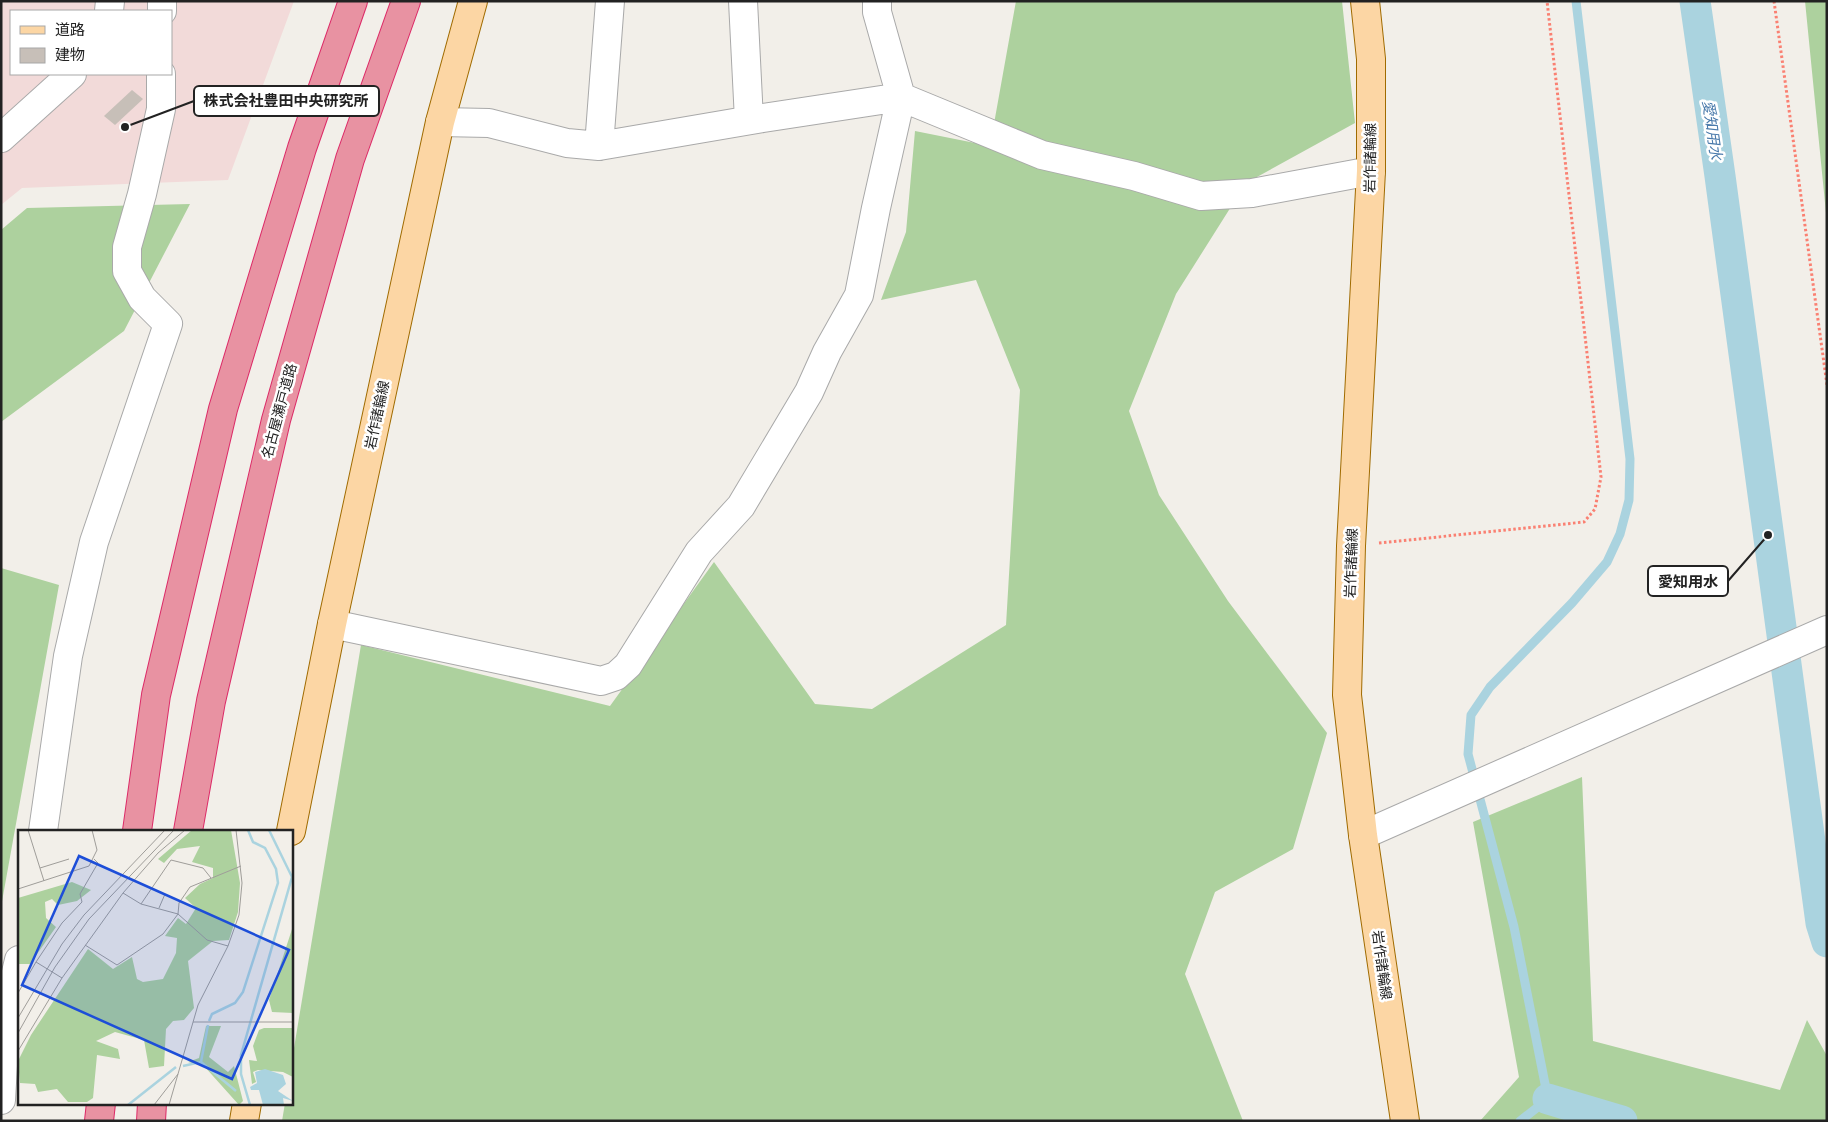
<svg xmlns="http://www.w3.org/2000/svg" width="1828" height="1122" font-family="'Open Sans','Noto Sans JP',sans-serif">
	<rect width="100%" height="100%" fill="#f2efe9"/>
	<path fill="#f2dad9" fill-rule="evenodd" d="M1,1H294L228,180L22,188L1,205ZM11,11H171V74H11Z"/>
	<path fill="#add19e" d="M1016,1H1342L1355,123L1246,183L1176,294L1129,411L1159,495L1228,601L1327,733L1293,849L1215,892L1185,974L1243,1121H282L285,1103H291V1066L361,645L610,706L714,562L815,704L872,709L1006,625L1020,390L976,280L881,300L906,232L915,131L990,146Z
		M1805,1H1827V223Z
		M190,204L124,331L1,422V230L27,208Z
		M1,568L59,585L1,907Z
		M1582,777L1593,1041L1780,1090L1807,1020L1827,1056V1121H1480L1519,1077L1473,822Z"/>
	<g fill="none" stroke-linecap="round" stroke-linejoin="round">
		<path stroke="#aad3df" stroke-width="9" d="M1520,1121L1548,1099L1514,927L1468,754L1471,715L1490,687L1572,603L1607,562L1620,534L1629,500L1630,459L1576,1"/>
		<path stroke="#aad3df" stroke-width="31" d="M1695,1L1720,176L1821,923L1827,942
			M1548,1099L1622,1121"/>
	</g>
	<path fill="#c7bfb8" d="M132,90L143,99L115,125L104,116Z"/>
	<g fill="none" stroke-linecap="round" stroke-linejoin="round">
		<g stroke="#a9a9a9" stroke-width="30">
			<path id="minor" d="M743,1L749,120
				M109,11L110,1
				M162,11V1
				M440,122L489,123L567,143L599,146L763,118L901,97L1042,155L1134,176L1201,196L1252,193L1371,171
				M1,138L72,74
				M599,146L610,1
				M332,624L601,681L616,676L628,665L699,552L741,506L809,392L827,352L859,295L876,208L901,97L877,12V1
				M43,831L68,656L94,542L168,324L142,298L127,271V247L142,194L161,109V74
				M1363,835L1827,630
				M1,1100L6,1014L19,960"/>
		</g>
		<g stroke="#a06b00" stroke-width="30">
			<path id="major" d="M1365,1L1371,59V171L1351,546L1347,695L1363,835L1405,1121
				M291,831L332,624L440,122L473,1
				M244,1121L247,1103"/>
		</g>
		<g stroke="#dc2a67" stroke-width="30">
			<path id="highway" d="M137,831L156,695L223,409L302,148L353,1
				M188,831L211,701L276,420L350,159L406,1
				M99,1121L101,1103
				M151,1121L152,1103"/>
		</g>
		<path stroke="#fa8072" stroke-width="3" stroke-dasharray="2.5 2.5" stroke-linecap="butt" d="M1774,1L1827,385
			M1379,543L1584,522L1595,509L1601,477L1547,1"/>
		<use href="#minor" stroke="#fff" stroke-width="28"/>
		<use href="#major" stroke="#fcd6a4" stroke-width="28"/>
		<use href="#highway" stroke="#e892a2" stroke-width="28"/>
	</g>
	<g text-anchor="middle" stroke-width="5" stroke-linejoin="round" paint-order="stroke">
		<g font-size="14" fill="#222" stroke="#fff">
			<text transform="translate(1370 158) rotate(-89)" y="5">岩作諸輪線</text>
			<text transform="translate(279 411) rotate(-75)" y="5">名古屋瀬戸道路</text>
			<text transform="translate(377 415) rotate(-78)" y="5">岩作諸輪線</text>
			<text transform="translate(1351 563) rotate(-88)" y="5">岩作諸輪線</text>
			<text transform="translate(1382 965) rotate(82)" y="5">岩作諸輪線</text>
		</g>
		<g font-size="15" font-style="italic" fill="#4a7aab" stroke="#fff">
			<text transform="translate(1712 130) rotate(82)" y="5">愛知用水</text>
		</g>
	</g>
	<g transform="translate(18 830)">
		<rect width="275" height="275" fill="#f2efe9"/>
		<path d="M174,0H213L222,53L220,82L211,110L195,111L170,131L176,178L166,190L155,191L148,199L146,236L131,238L126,210L97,202L78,211L100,219L102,229L79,225L75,268L69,272H50L39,259L20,262L17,254L2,253L0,231L13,205L70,119L95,139L114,127L119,149L125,152L145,149L158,123L159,108L147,106L160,88L168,94L178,78L167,68L182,54L195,48V38L174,32L182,16L159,19L146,33L140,29ZM54,52L73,60L59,71L40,75L34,69L27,72L28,88L38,97L12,134H0V68ZM275,96V183L254,182L251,170ZM188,196H203L191,227L210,242L216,236L225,271L221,275L186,236L170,232L181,228ZM246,198H275V247L265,242L240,240L235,242L238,252L234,254L231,230L239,231L235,216L241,200Z" fill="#add19e"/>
		<path d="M247,239L265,245L268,254L260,261L275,271L265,268L266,275H245L241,260H233L232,257L239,253L237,242Z" fill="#aad3df"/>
		<path fill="none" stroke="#aad3df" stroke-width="2.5" d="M191,191L194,184L217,173L225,162L260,53L258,39L247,18L235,12L230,0M183,232L218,261M165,236L183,232L190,195M110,275L158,237M232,275L223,244V225L274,47L251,0"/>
		<path fill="none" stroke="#9f9d99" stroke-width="1" d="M10,0L26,51M22,38L51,29M0,59L71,36L79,20L74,0M105,63L123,74L160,84L189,110L210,116M123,74L153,30L185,38L193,48M141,78L147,64M67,115L99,135L145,104L160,84L161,73L172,57L223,36M18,132L44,93L64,72L62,64L80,33L76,29M0,163L18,132L44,148M0,188L44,114L66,85L147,0M175,192H275M0,203L37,137L71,89L156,0M0,221L44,148L105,63L140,23L167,0M136,275L160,244M151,275L180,175L210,116L221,85L224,53L218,0"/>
		<path fill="#1d4ed8" fill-opacity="0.15" stroke="#1d4ed8" stroke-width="2.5" d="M61,26L271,120L214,249L4,155Z"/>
		<rect width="275" height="275" fill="none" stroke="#222" stroke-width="2.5"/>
	</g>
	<path fill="none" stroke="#222" stroke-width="2" d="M125 127L194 101M1768 535L1728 581"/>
	<g fill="#222" stroke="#fff" stroke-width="2">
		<circle cx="125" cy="127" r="5"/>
		<circle cx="1768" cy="535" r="5"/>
	</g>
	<g fill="#fff" stroke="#222" stroke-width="2">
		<rect x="194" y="86" width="185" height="30" rx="5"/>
		<rect x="1648" y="566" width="80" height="30" rx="5"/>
	</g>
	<g font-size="15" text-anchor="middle" font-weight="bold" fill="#222">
		<text x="286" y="106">株式会社豊田中央研究所</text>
		<text x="1688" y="587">愛知用水</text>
	</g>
	<rect width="1828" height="1122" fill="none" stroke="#222222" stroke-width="5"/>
	<rect x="10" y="10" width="162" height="65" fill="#ffffff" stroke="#a7a7a7"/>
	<rect x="20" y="26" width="25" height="8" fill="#fcd6a4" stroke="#a7a7a7"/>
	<text x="55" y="35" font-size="15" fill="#222222">道路</text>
	<rect x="20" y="48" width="25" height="15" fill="#c7bfb8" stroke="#a7a7a7"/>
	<text x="55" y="60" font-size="15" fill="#222222">建物</text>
</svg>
